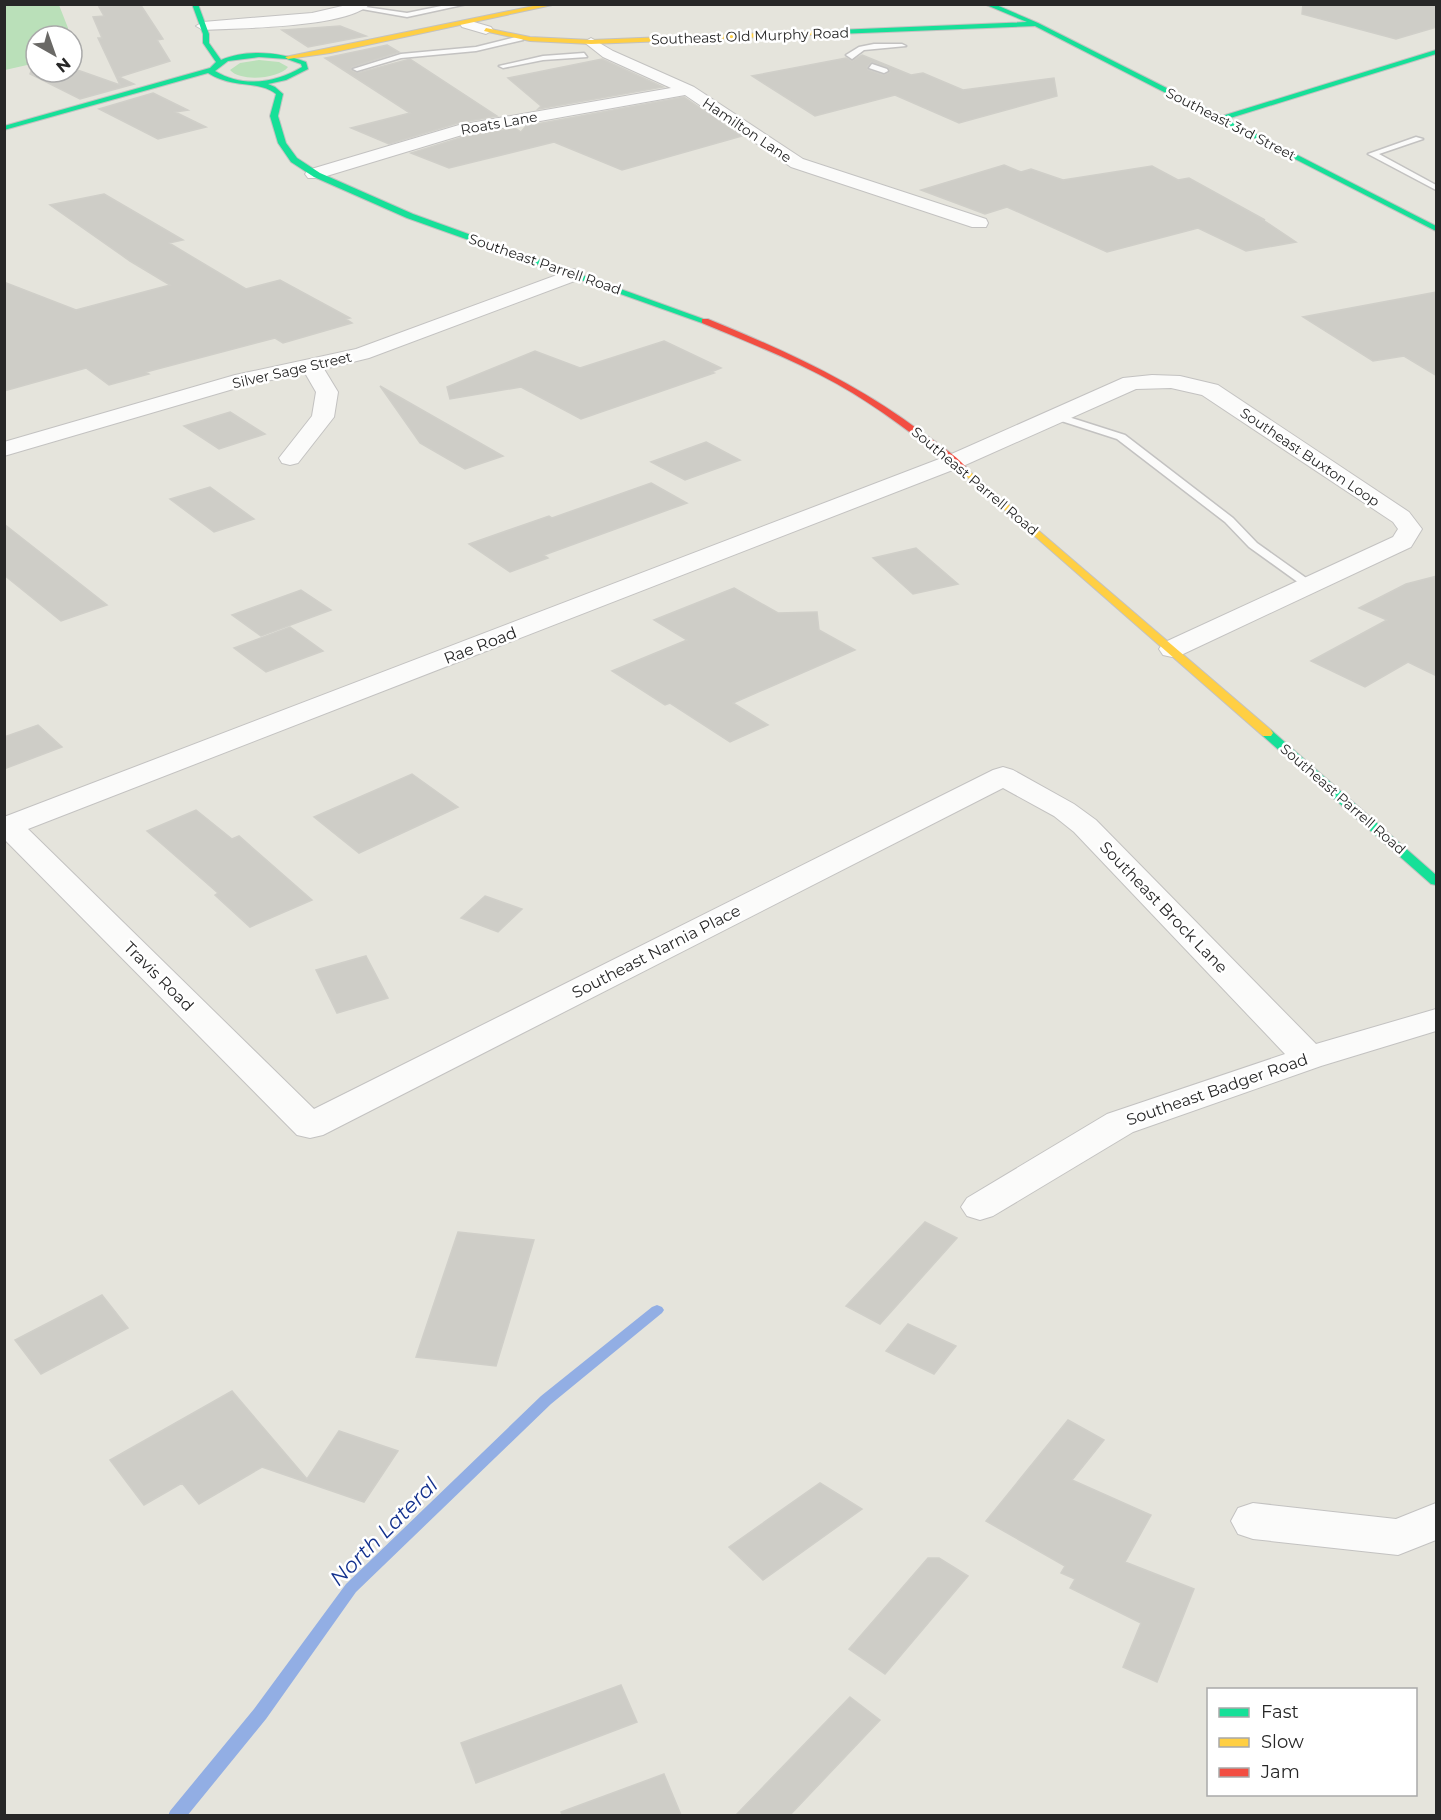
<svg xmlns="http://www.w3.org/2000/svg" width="1441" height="1820" font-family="Montserrat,sans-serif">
	<rect width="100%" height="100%" fill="#e5e4dc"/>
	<path fill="#bae0b9" d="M4,5H59L68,28V36H36V63L5,70Z
		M259,60L279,62L288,67C279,79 240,82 230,70L240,63Z"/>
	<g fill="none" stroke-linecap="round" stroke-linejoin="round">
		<path fill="#92aee4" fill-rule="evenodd" d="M657,1305L662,1307L664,1310L662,1313L551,1404L356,1592L266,1719L187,1816H168L170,1811L254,1709L346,1584L541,1396L652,1307Z"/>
	</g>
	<path fill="#cecdc7" stroke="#d0cfc9" stroke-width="1.5" fill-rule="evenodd" d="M140,4L163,39L157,40L170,61L119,77L134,84L80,99L30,74L36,59V72H72V68L120,85L98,38H102L93,17L104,16L99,7Z
		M1303,4H1437V27L1396,39L1302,14Z
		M340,26L366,36L308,47L282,30Z
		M387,45L399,52L352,67L351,70L358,73L410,59L497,116L458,123L389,144L351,128L410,113L325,58Z
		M862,55L911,75L923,73L963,90L1054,78L1057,96L959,123L895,95L815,116L752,76L846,58L852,61ZM871,62L888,67L890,72L883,75L868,70L867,67Z
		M602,59L663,87L538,109L541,106L508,78Z
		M153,93L188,110L175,112L206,127L158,139L99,109Z
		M684,97L742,136L622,170L554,142L449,168L411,153L463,137L515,128L521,132L526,126Z
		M1004,165L1021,172L1031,169L1063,180L1152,166L1178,180L1189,178L1265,220H1263L1296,242L1246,251L1198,228L1107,252L1007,207L985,214L921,190Z
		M104,194L183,240L169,243L246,289L280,280L350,318L346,319L352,323L283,343L275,338L146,372L149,374L109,385L86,368L4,391V282L76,310L170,285L130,261L50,205Z
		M1437,292V376L1404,356L1373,361L1303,317Z
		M664,341L721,368L711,372L714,373L581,419L521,387L450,399L447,387L535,351L580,368Z
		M380,386L503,456L465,469L420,443Z
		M230,412L265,434L219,449L184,426Z
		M706,442L740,460L685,480L651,462Z
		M651,483L687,503L544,555L548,558L510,572L469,544L549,516L552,518Z
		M210,487L254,519L214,532L170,499Z
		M4,524L107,605L61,621L4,575Z
		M916,548L958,584L913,594L873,558Z
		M1437,576V676L1408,662L1365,687L1311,661L1387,620L1359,608L1406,584Z
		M734,588L778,613L817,612L819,630L855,650L733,703L768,725L730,742L670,703L665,705L612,671L687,640L654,620Z
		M301,590L331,610L261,636L232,615Z
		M290,627L323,651L266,672L234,648Z
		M38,725L62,747L4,769V737Z
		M412,774L458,807L359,853L314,817Z
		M196,810L232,839L239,836L312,900L250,927L215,895L218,893L147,831Z
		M485,896L522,909L498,932L461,918Z
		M366,956L388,998L337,1013L316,970Z
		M925,1222L957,1238L880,1324L846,1306Z
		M458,1232L534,1240L496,1366L416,1357Z
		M102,1295L128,1328L41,1374L15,1340Z
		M908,1324L956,1346L934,1374L886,1351Z
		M232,1391L307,1479L339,1431L398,1451L364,1502L262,1467L199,1504L182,1483L144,1505L110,1460Z
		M1068,1420L1104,1440L1072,1480L1151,1515L1125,1562L1194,1589L1157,1682L1123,1667L1141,1623L1070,1588L1075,1579L1061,1573L1065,1566L986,1521Z
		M820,1483L862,1509L763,1580L729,1547Z
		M928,1558H939L968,1576L885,1674L849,1649Z
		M621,1685L637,1722L476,1783L461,1743Z
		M850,1697L880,1720L790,1815H736Z
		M664,1774L681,1815H562L561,1812Z"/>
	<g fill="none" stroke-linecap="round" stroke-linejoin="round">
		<g stroke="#c3c2c1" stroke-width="3">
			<path id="lane" d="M451,4H467L407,17L356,8L359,6L407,13Z
				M520,36L523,40L476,51L401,58L357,71L353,69L401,54L476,47Z
				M874,44H902L906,46L864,50L852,59L846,55L859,47Z
				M584,53L587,57L543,60L503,68L499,66L543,56Z
				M872,64L887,69L888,71L884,73L869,68Z
				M1416,137L1423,139L1379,154L1436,185V190L1368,154Z
				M1056,413L1125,435L1233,518L1257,543L1316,585L1314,588H1306L1249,547L1225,522L1117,439L1052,418V414Z"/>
		</g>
		<g stroke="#c3c2c1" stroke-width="2">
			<path id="street" d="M351,4H370C347,28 238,28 203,30L196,26L203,22L312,13Z
				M467,20L491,27L493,30L486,34L462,27L460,24Z
				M591,38L613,51L694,87L803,159L986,219L988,223L986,227H972L791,167L685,95L462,135L320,178H308L305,174L308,170L459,125L671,88L603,57L584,42Z
				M573,269L580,271L583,275L580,279L369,358L324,369L338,392L334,417L298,463L290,465L282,463L279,458L312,416L316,392L305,373L247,385L4,456V442L235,375L356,349Z
				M1152,375L1180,376L1218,385L1409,512L1422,529L1411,547L1181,655L1172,657L1163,655L1159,649L1163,643L1393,537L1398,529L1393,522L1202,395L1171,388L1136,389L963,466L28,829L314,1109L993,770L1003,767L1013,770L1074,804L1096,820L1316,1044L1436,1009V1031L1321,1066L1133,1132L993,1216L980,1220L967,1216L961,1207L967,1198L1107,1114L1285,1054L1074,832L1054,816L1003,788L323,1135L310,1138L297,1135L4,839V817L947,456L1123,378Z
				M1253,1503L1396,1519L1436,1503V1540L1398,1555L1253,1539L1238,1534L1231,1521L1238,1508Z"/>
		</g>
		<g stroke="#c3c2c1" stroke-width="2">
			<path id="fast" d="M192,4H198L209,34V43L221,60C247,49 280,52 306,62L308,69L286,80L268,84L275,87L283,94L278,116L286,143L297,158L320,173L413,214L709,321L702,323L407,218L314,177L291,162L278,143L270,116L276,94C259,80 232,89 208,73L4,130V126L210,68L216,62L203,43V34ZM259,57L287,59L301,64L302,67C275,83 243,88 215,71L228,61Z
				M984,4H994L1038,23L1222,116L1436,50V54L1227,119L1436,226V231L1035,26L837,34L834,32L837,30L1027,22Z
				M1267,729L1271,730L1436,875V885L1431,884L1263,736L1261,733Z"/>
		</g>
		<g stroke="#c3c2c1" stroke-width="2">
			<path id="slow" d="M543,4H557L330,53L288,59L285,57Z
				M486,28L530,37L591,40L837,30L840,32L837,34L591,44L530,41L484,31Z
				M961,464L1271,730L1273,733L1271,736H1263L958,469V465Z"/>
		</g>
		<g stroke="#c3c2c1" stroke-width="2">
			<path id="jam" d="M702,319H708C784,350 857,383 923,433C937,443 954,454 966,467L958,469C919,439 880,408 837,384C794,360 747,342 702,323Z"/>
		</g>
		<use href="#lane" fill="#fbfbfa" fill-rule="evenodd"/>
		<use href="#street" fill="#fbfbfa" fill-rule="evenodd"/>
		<use href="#fast" fill="#16e098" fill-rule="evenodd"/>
		<use href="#slow" fill="#ffcf43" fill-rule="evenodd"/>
		<use href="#jam" fill="#f24e42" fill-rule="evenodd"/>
	</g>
	<g text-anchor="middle" stroke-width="5" stroke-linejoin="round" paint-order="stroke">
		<g font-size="14" fill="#272727" stroke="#fff">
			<text transform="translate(750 36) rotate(-2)" y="5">Southeast Old Murphy Road</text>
			<text transform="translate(499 123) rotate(-10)" y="5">Roats Lane</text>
			<text transform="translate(1231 124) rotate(27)" y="5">Southeast 3rd Street</text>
			<text transform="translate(747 130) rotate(34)" y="5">Hamilton Lane</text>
			<text transform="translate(545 264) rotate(19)" y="5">Southeast Parrell Road</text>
			<text transform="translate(292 370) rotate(-13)" y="5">Silver Sage Street</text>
			<text transform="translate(1310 457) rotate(34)" y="5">Southeast Buxton Loop</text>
			<text transform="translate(975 481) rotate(40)" y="5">Southeast Parrell Road</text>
			<text transform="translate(1343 799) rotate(41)" y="5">Southeast Parrell Road</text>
		</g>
		<g font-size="16" fill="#272727" stroke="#fff">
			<text transform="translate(480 645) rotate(-21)" y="6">Rae Road</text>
			<text transform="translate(1164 907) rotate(46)" y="6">Southeast Brock Lane</text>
			<text transform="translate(656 951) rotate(-27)" y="6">Southeast Narnia Place</text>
			<text transform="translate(159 976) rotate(45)" y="6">Travis Road</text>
			<text transform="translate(1217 1089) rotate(-19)" y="6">Southeast Badger Road</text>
		</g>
		<g font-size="21" font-style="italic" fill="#14328e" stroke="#fff">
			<text transform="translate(384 1532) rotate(-45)" y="7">North Lateral</text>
		</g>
	</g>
	<rect width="1441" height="1820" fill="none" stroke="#272727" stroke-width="12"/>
	<rect x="1207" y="1688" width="210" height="108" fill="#ffffff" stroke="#a9a9a9" stroke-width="1.5"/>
	<rect x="1219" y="1708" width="30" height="9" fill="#16e098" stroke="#a9a9a9" stroke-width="1.5"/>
	<text x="1261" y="1718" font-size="18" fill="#272727">Fast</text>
	<rect x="1219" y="1738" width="30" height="9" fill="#ffcf43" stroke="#a9a9a9" stroke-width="1.5"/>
	<text x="1261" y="1748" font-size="18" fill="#272727">Slow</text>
	<rect x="1219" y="1768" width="30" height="9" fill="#f24e42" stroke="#a9a9a9" stroke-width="1.5"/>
	<text x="1261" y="1778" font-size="18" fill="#272727">Jam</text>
	<g transform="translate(54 54) rotate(140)"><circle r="28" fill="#ffffff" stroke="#a9a9a9" stroke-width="1.5"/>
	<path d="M0-4.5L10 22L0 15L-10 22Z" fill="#6a6966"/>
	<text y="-9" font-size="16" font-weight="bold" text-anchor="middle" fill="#272727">N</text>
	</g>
</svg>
